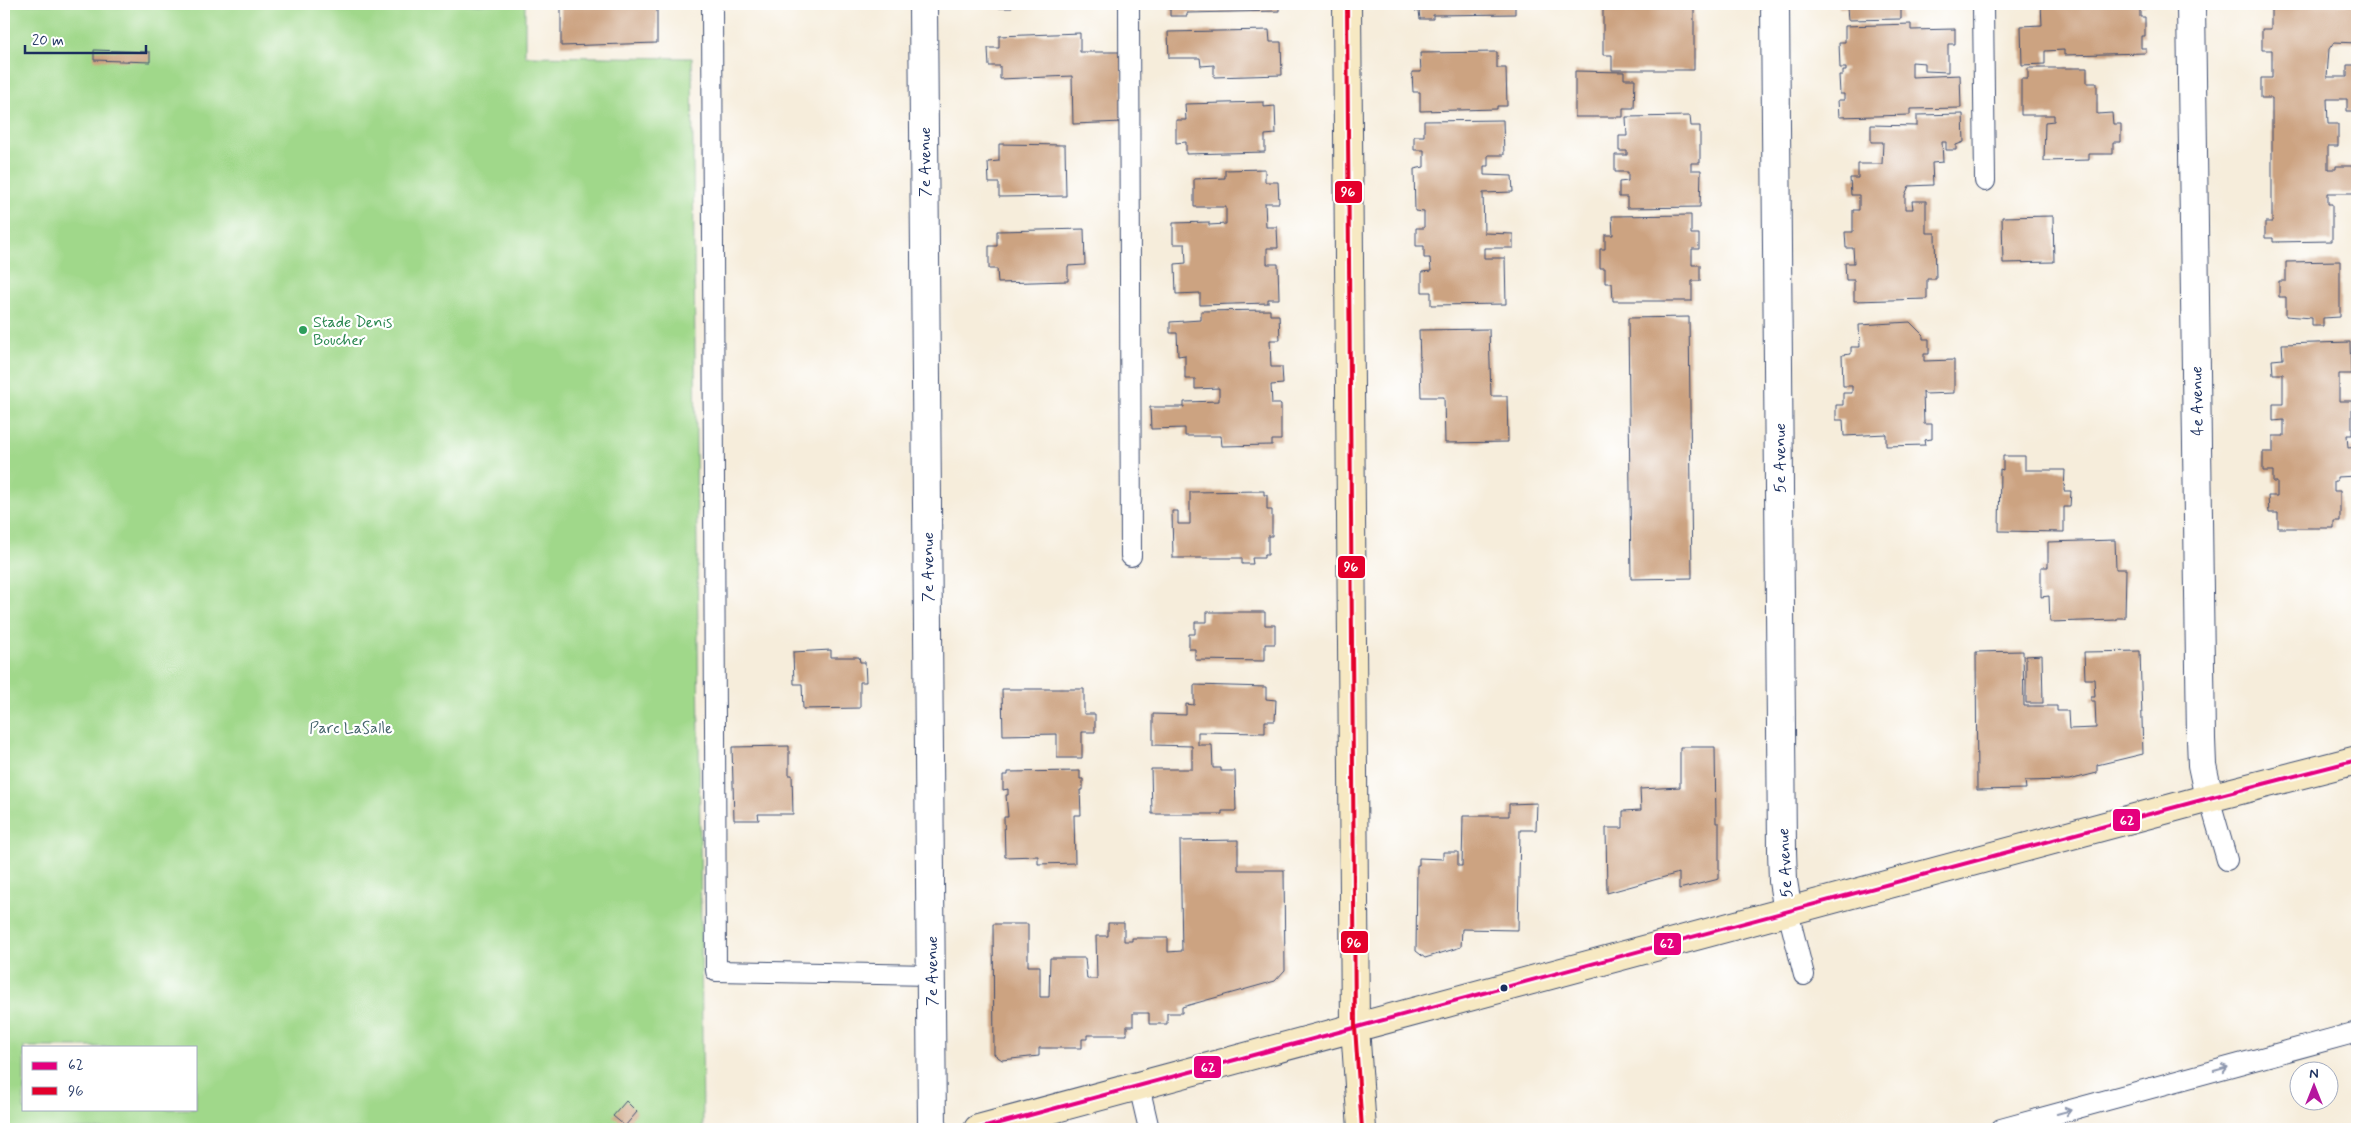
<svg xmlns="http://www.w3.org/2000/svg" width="2361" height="1133" viewBox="0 0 2361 1133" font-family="Mynerve,sans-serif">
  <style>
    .green { fill: #a0d88a; stroke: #5e8474; fill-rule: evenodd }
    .building { fill: #cca381 }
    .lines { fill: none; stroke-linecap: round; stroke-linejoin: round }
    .lane-casing { stroke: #3c4c71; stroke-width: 22 }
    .street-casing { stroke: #3c4c71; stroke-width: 30 }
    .secondary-casing { stroke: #3c4c71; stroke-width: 30 }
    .lane { stroke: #fff; stroke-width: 20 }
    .street { stroke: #fff; stroke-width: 28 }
    .secondary { stroke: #f7e9c3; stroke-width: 28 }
    .bus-1-casing { stroke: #fff; stroke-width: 8 }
    .bus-2-casing { stroke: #fff; stroke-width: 8 }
    .bus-1 { stroke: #e5007d; stroke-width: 4 }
    .bus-2 { stroke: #e4002b; stroke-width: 4 }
    .oneway { stroke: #8d97ae }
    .leisure-dot { fill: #2e9e5b; stroke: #fff; stroke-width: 2 }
    .bus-dot { fill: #1b2f5e; stroke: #fff; stroke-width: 2 }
    .labels { text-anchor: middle; stroke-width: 4.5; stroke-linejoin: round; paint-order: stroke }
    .street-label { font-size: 16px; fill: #1b2f5e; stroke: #fff }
    .leisure-label { font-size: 16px; fill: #27864d; stroke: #fff; text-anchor: start }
    .park-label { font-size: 16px; fill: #43626b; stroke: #fff }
    .line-badge { stroke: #fff; stroke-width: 2 }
    .badge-label { font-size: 14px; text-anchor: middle; font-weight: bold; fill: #fff }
  </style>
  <rect width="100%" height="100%" fill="#fff"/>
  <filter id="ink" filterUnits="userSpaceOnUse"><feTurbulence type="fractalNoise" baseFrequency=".02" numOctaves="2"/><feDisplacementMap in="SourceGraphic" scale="10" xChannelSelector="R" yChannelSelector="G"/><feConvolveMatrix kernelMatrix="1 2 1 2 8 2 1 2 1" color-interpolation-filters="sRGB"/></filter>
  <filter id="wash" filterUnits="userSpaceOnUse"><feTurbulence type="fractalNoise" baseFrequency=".0096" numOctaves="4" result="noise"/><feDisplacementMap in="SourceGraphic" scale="20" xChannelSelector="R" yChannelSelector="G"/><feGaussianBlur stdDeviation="1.12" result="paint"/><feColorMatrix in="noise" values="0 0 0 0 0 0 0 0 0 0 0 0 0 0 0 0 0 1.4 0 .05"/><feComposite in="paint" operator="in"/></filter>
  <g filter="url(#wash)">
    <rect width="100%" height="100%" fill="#f6eddb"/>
    <!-- green -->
    <path class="green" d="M4,4H525V56L692,58L703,1129H4ZM24,1047H196V1109H24Z"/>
    <g id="blocks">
      <!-- building -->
      <path class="building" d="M561,4H657V43L561,46Z
        M994,4H1012V8H994Z
        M1170,4H1279V11L1187,13V16H1170Z
        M1415,4H1515V14L1433,15V19H1420L1419,11H1415Z
        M1603,4H1694V70H1612V55H1603Z
        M1839,4H1908V7H1901V19L1848,20L1847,7L1839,8Z
        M2041,4H2145V6H2140V17H2145V36H2141V48H2146V53L2064,55V50L2045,51V64L2022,65L2021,26L2042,25Z
        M2262,4H2357V43L2334,42L2329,49L2327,77H2347V65H2357V111H2347V99H2327L2328,124H2338V146H2328V169H2336V166H2357V193H2328V204H2332V241L2273,242V238H2265V222H2272V98H2261V78H2272V50H2262V29H2271V9H2262Z
        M1911,24V30L1955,29V44H1948V72L1925,71V63L1912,62V77L1960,75L1961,108L1910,109V115L1839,117L1838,100H1844V94H1840L1839,75H1843V71H1846V68H1840L1839,42H1845V26Z
        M1269,30L1270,42H1281L1282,75L1214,77V65L1201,66L1200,58H1169L1168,32Z
        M1080,33V52H1122L1123,122L1073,124L1072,76L1000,79V66H989L988,48H999V36Z
        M94,50L150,52V62L94,60Z
        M1497,52V68H1506L1507,106H1497V109L1420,111V92H1413L1412,72H1421L1420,53Z
        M2028,68H2087V83H2097V114L2112,113L2113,124H2121V142H2113V154H2089V160L2044,161L2045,122L2054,121V115H2021V79H2028Z
        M1575,71L1624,72V79H1635L1634,108H1623V117H1575Z
        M1264,102V107L1275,106L1276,134L1265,135V152L1186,154V142L1176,143V120H1186L1185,104Z
        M1963,114L1964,142L1956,145V150H1946V142H1942L1943,162L1932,163L1933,185L1909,186L1905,195V209H1913L1912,201H1926V233H1935L1936,279H1927V299L1854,301V280H1846L1845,263H1854L1853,248H1846L1845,232H1853V210H1859V195H1851L1850,178H1858V164H1882L1883,142H1871V125L1917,126V115Z
        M1690,116L1691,126H1700V163H1691V170H1701L1700,207L1627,208V197H1619V182L1628,181V172H1615V155H1627V151H1619V136H1627L1626,117Z
        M1503,120L1504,155H1488V166H1484V175L1512,176L1513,192L1483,193L1484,233L1513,234V248H1484V258H1505L1506,304L1431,305V292H1422V272L1431,271L1430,258H1424V246H1416V228H1424V212L1415,211L1414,169L1424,167V150H1414V136H1424V121Z
        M999,144L1065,145L1066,196L999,197V183H989L988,162L999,161Z
        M1265,169V182H1278L1279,203H1265L1266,227H1277L1278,248H1267V264H1278L1279,299H1268V303L1200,305V293L1176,294L1175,264L1186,263L1185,244H1173V223L1209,222V225L1226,224V207H1194V179L1225,178V170Z
        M1691,215V234H1699V249H1692V265H1700V281H1692V301H1613L1612,283H1605V268H1600V249H1605V235H1613L1612,216Z
        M2053,216L2054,262L2003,263L2002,217Z
        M1084,229L1085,265L1068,266V281L998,283L997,269H989V246H997V231Z
        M2340,261V317L2323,318V326H2312V318L2286,316V297H2279V281H2286V262Z
        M1270,310V315H1279L1280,340H1270L1271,367H1282L1283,384L1271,385L1272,404H1281V440H1272V445L1222,446L1221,436H1185V428L1151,429L1150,407H1184V402L1219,401V388L1195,389V379H1185V355L1178,356L1177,333H1170V322L1201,320V311Z
        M1689,317L1692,578L1631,579L1628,318Z
        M1910,322L1923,335V339H1929V354H1924V361L1954,360V393L1925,394L1923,391L1924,424H1932V439L1924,440L1925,445L1886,446V434L1844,436L1843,420H1836V405H1843V393H1852V386H1843L1842,355L1851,354V347H1860L1859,325Z
        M1489,329L1491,396H1507L1508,442L1445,443L1444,397H1421L1419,330Z
        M2350,342L2351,374H2339V401H2352V435H2347L2348,448L2357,447V476L2337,477V481H2334V491H2340V521H2334V528H2278V513H2269L2268,496H2277V482H2273V471H2263V452H2273V436H2284V420L2273,421V404H2283V374H2273L2272,360L2283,359L2282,344Z
        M2003,456H2025V470H2065L2064,491H2071L2070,507H2064V532L1999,531L2000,469L2003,470Z
        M1264,491V495H1267V510H1272V536H1268V555H1264V558H1252L1253,564H1242V558H1173L1172,511H1178V524H1190V492Z
        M2115,540L2116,569H2126L2125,618H2117V620L2050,622L2049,596L2041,597V567H2048V542Z
        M1207,612H1265V625H1275V644H1265V661L1195,660V649H1189V634H1195V622H1207Z
        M831,650V657H859L860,662H865L866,682H860V708L803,709L802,684H794L793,652Z
        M2023,651L2024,706H2057V711H2068L2069,729L2096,728L2095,701H2091V697H2095L2094,679H2085L2084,652L2140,651L2143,754L2097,765V773L2069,780L2025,781L2026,789L1977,790L1976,652Z
        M2042,655L2043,703H2026V656Z
        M1194,685L1266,687V699L1276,700L1275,721H1265V733L1198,732V745H1212L1213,768H1221V771H1235L1236,811H1222V814H1152L1151,769H1192V746L1153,745V714L1186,715V704L1194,705Z
        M1002,689H1084V714H1095V732H1082V758H1057V734L1003,735Z
        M789,746V775H792L793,814H758L759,820H734L732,747Z
        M1680,747H1715L1716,823H1719V879L1679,889V873L1607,893L1606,828H1623V811L1641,810L1640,789L1680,787Z
        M1080,771V779H1083V790H1080L1081,815H1074L1075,863L1038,864V856L1005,857L1004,817H1008L1006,795H1008V789L1003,790V775H1008V772Z
        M1537,803L1536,830H1520L1518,930L1462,929L1461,947L1425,958L1416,951L1417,865H1419V858L1443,859V852H1458V866H1462L1463,816H1509V804Z
        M1238,840V870H1284L1285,970L1275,981L1182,1007V1013H1167V1024H1149V1013H1133V1026H1127V1035H1087V1039H1082V1048H1039V1056L1002,1060L994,1054L993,924H1028V966H1040V997H1049L1050,958H1085L1087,979H1097L1096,936H1108V923H1124V941H1132V938H1168V952L1182,951L1180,841Z
        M626,1101L637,1112L625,1126L613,1116Z"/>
    </g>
  </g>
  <g filter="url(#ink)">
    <use href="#blocks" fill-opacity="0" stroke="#3c4c71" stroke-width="1"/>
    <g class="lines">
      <defs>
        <path id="lane" d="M712,4L716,971L931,975
          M1129,4L1131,556
          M1983,4L1985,181
          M2209,798L2227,860
          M1788,912L1804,975
          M1139,1086L1149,1129
          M2001,1129L2357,1032"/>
        <path id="street" d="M923,4L932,1129
          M1775,4L1782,850L1783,881L1788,912
          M2191,4L2201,739L2202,765L2209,798"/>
        <path id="secondary" d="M1347,4L1355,1027L1362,1129
          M978,1129L2209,798L2357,760"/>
      </defs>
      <!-- lane casing -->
      <use href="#lane" class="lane-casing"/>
      <!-- street casing -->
      <use href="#street" class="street-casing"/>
      <!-- secondary casing -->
      <use href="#secondary" class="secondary-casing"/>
      <!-- lane -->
      <use href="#lane" class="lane"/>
      <!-- street -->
      <use href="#street" class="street"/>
      <!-- secondary -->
      <use href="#secondary" class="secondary"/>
      <defs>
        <path id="bus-1" d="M978,1129L2209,798L2357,760"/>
        <path id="bus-2" d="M1347,4L1355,1027L1362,1129"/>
      </defs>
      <!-- bus-1 casing -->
      <use href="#bus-1" class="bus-1-casing"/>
      <!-- bus-2 casing -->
      <use href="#bus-2" class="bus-2-casing"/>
      <!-- bus-1 -->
      <use href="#bus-1" class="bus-1"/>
      <!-- bus-2 -->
      <use href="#bus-2" class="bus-2"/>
    </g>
    <!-- one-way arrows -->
    <defs><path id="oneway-shaft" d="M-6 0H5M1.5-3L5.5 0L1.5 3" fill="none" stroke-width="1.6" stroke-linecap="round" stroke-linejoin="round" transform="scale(1.25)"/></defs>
    <g class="oneway">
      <use href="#oneway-shaft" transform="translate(2221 1069) rotate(-15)"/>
      <use href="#oneway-shaft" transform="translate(2064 1112) rotate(-15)"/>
    </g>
  </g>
  <!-- markers -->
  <circle class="leisure-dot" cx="303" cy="330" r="5"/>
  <circle class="bus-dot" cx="1504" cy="988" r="4.5"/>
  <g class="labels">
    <!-- street labels -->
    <g class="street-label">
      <text transform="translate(924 162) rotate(-90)" y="6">7e Avenue</text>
      <text transform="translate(2196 401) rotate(-91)" y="6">4e Avenue</text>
      <text transform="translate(1779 458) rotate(-90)" y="6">5e Avenue</text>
      <text transform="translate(927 567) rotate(-90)" y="6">7e Avenue</text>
      <text transform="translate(1784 863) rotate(-93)" y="6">5e Avenue</text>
      <text transform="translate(931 971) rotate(-90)" y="6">7e Avenue</text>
    </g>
    <!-- leisure labels -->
    <g class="leisure-label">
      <text x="313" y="327">Stade Denis<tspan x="313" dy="18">Boucher</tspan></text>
    </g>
    <!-- park labels -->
    <g class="park-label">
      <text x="351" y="733">Parc LaSalle</text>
    </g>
  </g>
  <g class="line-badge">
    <rect x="1334" y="180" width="29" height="24" rx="5" fill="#e4002b"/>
    <rect x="1337" y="555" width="29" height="24" rx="5" fill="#e4002b"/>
    <rect x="2112" y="808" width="29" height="24" rx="5" fill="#e5007d"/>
    <rect x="1340" y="930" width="29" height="24" rx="5" fill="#e4002b"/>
    <rect x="1653" y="932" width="29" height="24" rx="5" fill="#e5007d"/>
    <rect x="1193" y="1055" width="29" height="24" rx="5" fill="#e5007d"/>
  </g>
  <g class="badge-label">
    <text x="1348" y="196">96</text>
    <text x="1351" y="571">96</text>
    <text x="2127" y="825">62</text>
    <text x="1354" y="947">96</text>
    <text x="1667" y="948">62</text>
    <text x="1208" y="1072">62</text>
  </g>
  <!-- margin -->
  <rect width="2361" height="1133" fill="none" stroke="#fff" stroke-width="20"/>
  <!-- legend -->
  <rect x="22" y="1046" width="175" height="65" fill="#ffffff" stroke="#a4acbf"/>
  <rect x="32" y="1062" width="25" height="8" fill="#e5007d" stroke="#a4acbf"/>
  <text x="68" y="1070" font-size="15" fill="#1b2f5e">62</text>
  <rect x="32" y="1087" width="25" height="8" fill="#e4002b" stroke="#a4acbf"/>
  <text x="68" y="1096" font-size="15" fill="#1b2f5e">96</text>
  <!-- north arrow -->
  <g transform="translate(2314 1086)"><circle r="24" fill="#ffffff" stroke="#a4acbf"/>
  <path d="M0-4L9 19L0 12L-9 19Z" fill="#b5179e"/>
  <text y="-8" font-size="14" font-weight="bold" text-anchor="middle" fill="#1b2f5e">N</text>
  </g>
  <!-- scale -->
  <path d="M25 45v8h121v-8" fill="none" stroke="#1b2f5e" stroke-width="2.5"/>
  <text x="32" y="45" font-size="15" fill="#1b2f5e" stroke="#ffffff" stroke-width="4" paint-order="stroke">20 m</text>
</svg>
